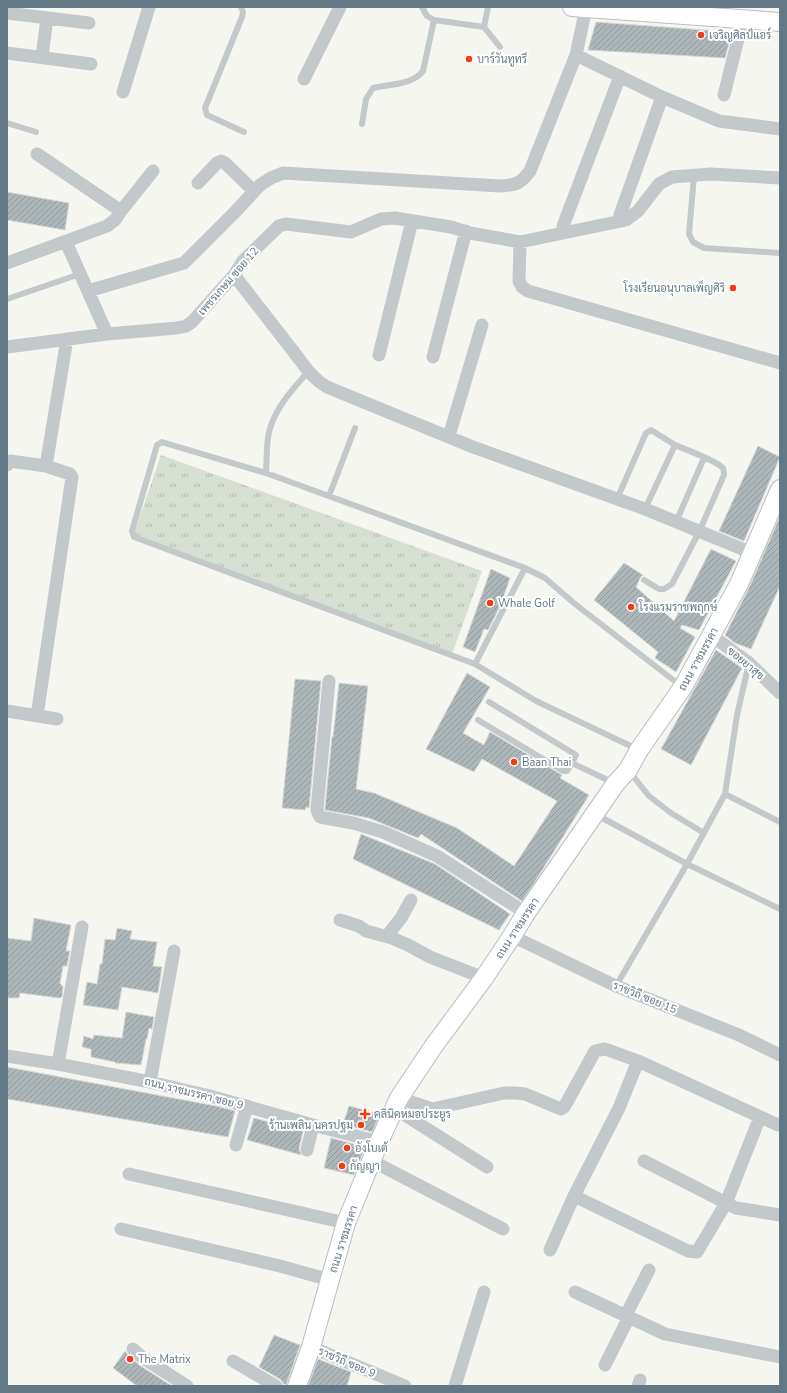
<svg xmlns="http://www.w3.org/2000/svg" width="787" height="1393" viewBox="0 0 787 1393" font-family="'Nunito Sans',Sarabun,sans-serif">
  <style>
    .grass { fill: url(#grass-tufts) }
    .building { fill: url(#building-hatch); stroke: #d7d7d4 }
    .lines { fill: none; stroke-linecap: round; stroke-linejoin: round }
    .secondary-casing { stroke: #b7bdc1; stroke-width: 20 }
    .lane { stroke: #c3c8ca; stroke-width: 6 }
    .street { stroke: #c3c8ca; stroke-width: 13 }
    .secondary { stroke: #fff; stroke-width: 18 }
    .poi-dot { fill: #f33b14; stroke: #fff; stroke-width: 1.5 }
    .labels { text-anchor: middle; stroke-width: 4; stroke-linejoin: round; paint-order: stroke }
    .poi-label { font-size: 11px; fill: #627885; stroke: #fff; text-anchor: start }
    .street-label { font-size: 11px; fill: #627885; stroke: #fff }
  </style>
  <defs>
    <pattern id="grass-tufts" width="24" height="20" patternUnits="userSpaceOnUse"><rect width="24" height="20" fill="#d7ded2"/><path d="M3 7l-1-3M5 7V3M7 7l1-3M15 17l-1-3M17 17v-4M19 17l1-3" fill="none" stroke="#b2b9b0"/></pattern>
    <pattern id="building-hatch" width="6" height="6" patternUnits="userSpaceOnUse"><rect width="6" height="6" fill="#adb7ba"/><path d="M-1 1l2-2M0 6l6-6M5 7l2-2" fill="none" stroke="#909a9d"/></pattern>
  </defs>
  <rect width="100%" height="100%" fill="#f6f6f1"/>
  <!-- grass -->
  <path class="grass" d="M161,455L482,571L452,654L134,534Z"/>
  <!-- building -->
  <path class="building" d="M596,22L732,32L725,58L588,50Z
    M7,192L69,203L65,230L7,220Z
    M758,446L780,457L744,541L719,531Z
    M780,516V586L751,649L735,643L725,635L749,588Z
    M711,549L736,561L699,630L682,625L680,628L695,637L676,672L655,658L658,652L594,600L624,563L643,575L640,578L636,587L674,621Z
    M491,569L510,578L501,604L488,630L484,629L475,652L463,647Z
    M716,650L742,668L691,765L661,749Z
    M467,673L490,687L463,733L484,745L490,732L562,775L560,778L589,795L536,880L522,901L421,834L418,838L369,818L325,810V808L332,737H333L339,683L368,686L356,789L374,793L457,828L514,866L557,801L482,759L474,772L426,749Z
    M295,679L321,681L309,808L306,807L305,810L282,808Z
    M361,834L435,864L510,914L499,930L353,859Z
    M34,918L71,925L66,951H70L67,966H63L60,983L63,987L62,997L59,998L20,993L19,998H7V938L31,941Z
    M117,928L132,931L130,939L157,942L153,966L162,967L158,993L122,987L118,1010L83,1005L87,982L97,984L100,964H102L105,939L115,940Z
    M126,1012L154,1017L152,1029L149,1028L147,1039H146L141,1065L115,1063V1062L91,1057V1049L82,1047L84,1036L93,1039L94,1035L122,1038Z
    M7,1067L216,1106L235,1111L228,1137L7,1099Z
    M349,1106L380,1114L372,1132L343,1124Z
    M254,1118L303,1131L299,1149L301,1155L247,1140Z
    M331,1138L365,1147L354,1175L324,1168Z
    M274,1335L300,1345L286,1385L284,1384L280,1379L259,1367Z
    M125,1351L128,1355L139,1365L172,1386H137L113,1368Z
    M318,1359L351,1372L347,1386H308Z"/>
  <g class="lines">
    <defs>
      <path id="secondary" d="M572,7L780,22
        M297,1386L311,1347L346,1223L379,1142L399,1098L433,1047L484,978L512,936L526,913L616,783L628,770L639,750L683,687L739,584L780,489"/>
    </defs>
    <!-- secondary casing -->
    <use href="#secondary" class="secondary-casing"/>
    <!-- lane -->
    <path class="lane" d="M241,7L243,12L242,17L205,108L207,115L244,132
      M422,7L427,16L434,20
      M484,27L500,47
      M7,123L36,132
      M362,124L366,99L373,88C389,84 413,85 423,71L434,20L484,27L488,7
      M694,176L689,234L693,242L704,248L780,253
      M7,299L80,274
      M266,473C267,460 266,445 269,432C275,408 292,390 308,372
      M329,496L355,428
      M617,499L646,433L651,430L675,445
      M676,522L704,458
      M644,580L659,589H664L672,584L699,532L724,475C724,472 724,471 723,468C717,461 685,449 675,445L645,509
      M749,663L737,715L725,794L687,864L780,909
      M475,664L525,568
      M489,702L576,755L572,763L614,783
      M478,720L563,771H567L572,763
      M637,749L536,701L475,664L134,537L132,531L157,445L162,442L266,473L525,568L545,578L575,604L681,686
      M629,771L649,796L671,813L704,833
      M725,794L780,822
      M597,815L687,864L616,986"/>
    <!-- street -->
    <path class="street" d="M7,13L89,23
      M7,53L91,64
      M576,55L662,97L719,121L780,129
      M42,57L47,18
      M304,79L340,7
      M123,92L149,7
      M724,95L743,19
      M37,154L121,211L153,171
      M198,183L217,163L221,161L225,163L254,191
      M620,215L662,97
      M563,226L620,76
      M66,242L107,334
      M520,242L519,281L522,287L528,291L780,363
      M7,263L107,226L115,220L121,211
      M234,275L300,360C308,372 315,380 327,387L473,447L645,509L752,553
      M88,291L184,263L235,212L260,185L271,178L283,173L500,186C516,185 520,184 530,171L576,55L586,8
      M7,347L107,334L177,328L186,326L192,322L234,275L243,261L279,226L286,224L351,232L381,219L395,218L451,227L470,233L520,242L626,220L638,211L659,184L672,177L711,174L780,178
      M379,355L412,221
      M433,357L466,231
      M449,436L482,325
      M7,465L10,461L46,466L70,474L72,477L37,716
      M46,466L67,339
      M711,635L749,663L780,693
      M329,681L317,809L318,813L320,817L353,823L383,832L437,856L526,913
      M7,711L57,719
      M340,920L359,926L366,931L392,938L408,945L430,957L484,978
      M387,936L401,918L411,900
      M512,936L616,986L739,1035L780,1055
      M7,1056L58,1064L150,1082L210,1096L313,1125L379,1142
      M58,1064L82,927
      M150,1082L174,951
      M399,1098L432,1109L437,1108L504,1093H515L525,1094L561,1109L564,1107L567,1102L595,1051L604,1049L608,1050L638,1061
      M394,1108L487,1167
      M236,1145L247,1106
      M307,1150L313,1125
      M372,1161L503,1229
      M644,1161L736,1208L780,1215
      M129,1174L346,1223
      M574,1196L688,1251L697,1252L726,1203L760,1117
      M121,1229L280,1266L330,1280
      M550,1250L574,1196L619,1108L638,1061L778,1125
      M575,1292L665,1334L780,1357
      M626,1315L649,1270
      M311,1347L405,1386
      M133,1349L143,1358L187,1386
      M233,1361L276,1386
      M605,1365L629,1317
      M455,1386L484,1292
      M638,1386L640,1380"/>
    <!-- secondary -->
    <use href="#secondary" class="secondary"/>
  </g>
  <!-- markers -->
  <g class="poi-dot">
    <circle cx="701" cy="35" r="4"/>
    <circle cx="469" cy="59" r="4"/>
    <circle cx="733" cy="288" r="4"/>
    <circle cx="490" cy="603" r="4"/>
    <circle cx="631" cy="607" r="4"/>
    <circle cx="514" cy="762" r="4"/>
    <path d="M363 1108h4v4h4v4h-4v4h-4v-4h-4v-4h4z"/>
    <circle cx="361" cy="1125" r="4"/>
    <circle cx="347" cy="1148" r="4"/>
    <circle cx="342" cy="1166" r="4"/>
    <circle cx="130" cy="1359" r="4"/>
  </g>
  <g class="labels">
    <!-- poi labels -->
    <g class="poi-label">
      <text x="709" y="39">เจริญศิลป์แอร์</text>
      <text x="477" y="63">บาร์วันทูทรี</text>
      <text x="725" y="292" text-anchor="end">โรงเรียนอนุบาลเพ็ญศิริ</text>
      <text x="498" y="607">Whale Golf</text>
      <text x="639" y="611">โรงแรมราชพฤกษ์</text>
      <text x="522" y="766">Baan Thai</text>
      <text x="374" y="1118">คลินิคหมอประยูร</text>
      <text x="353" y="1129" text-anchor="end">ร้านเพลิน นครปฐม</text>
      <text x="355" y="1152">อังโบเต้</text>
      <text x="350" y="1170">กัญญา</text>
      <text x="138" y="1363">The Matrix</text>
    </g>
    <!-- street labels -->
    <g class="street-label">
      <text transform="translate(228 281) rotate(-49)" y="4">เพชรเกษม ซอย 12</text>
      <text transform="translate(698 659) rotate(-61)" y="4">ถนน ราชมรรคา</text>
      <text transform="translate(746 663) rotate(40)" y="4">ซอยยาสุข</text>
      <text transform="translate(517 928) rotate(-57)" y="4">ถนน ราชมรรคา</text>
      <text transform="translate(645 997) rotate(22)" y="4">ราชวิถี ซอย 15</text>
      <text transform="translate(194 1093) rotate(14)" y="4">ถนน ราชมรรคา ซอย 9</text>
      <text transform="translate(343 1239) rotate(-72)" y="4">ถนน ราชมรรคา</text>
      <text transform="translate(347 1362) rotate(23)" y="4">ราชวิถี ซอย 9</text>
    </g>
  </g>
  <!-- border -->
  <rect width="787" height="1393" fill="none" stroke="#627885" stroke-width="16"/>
</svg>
